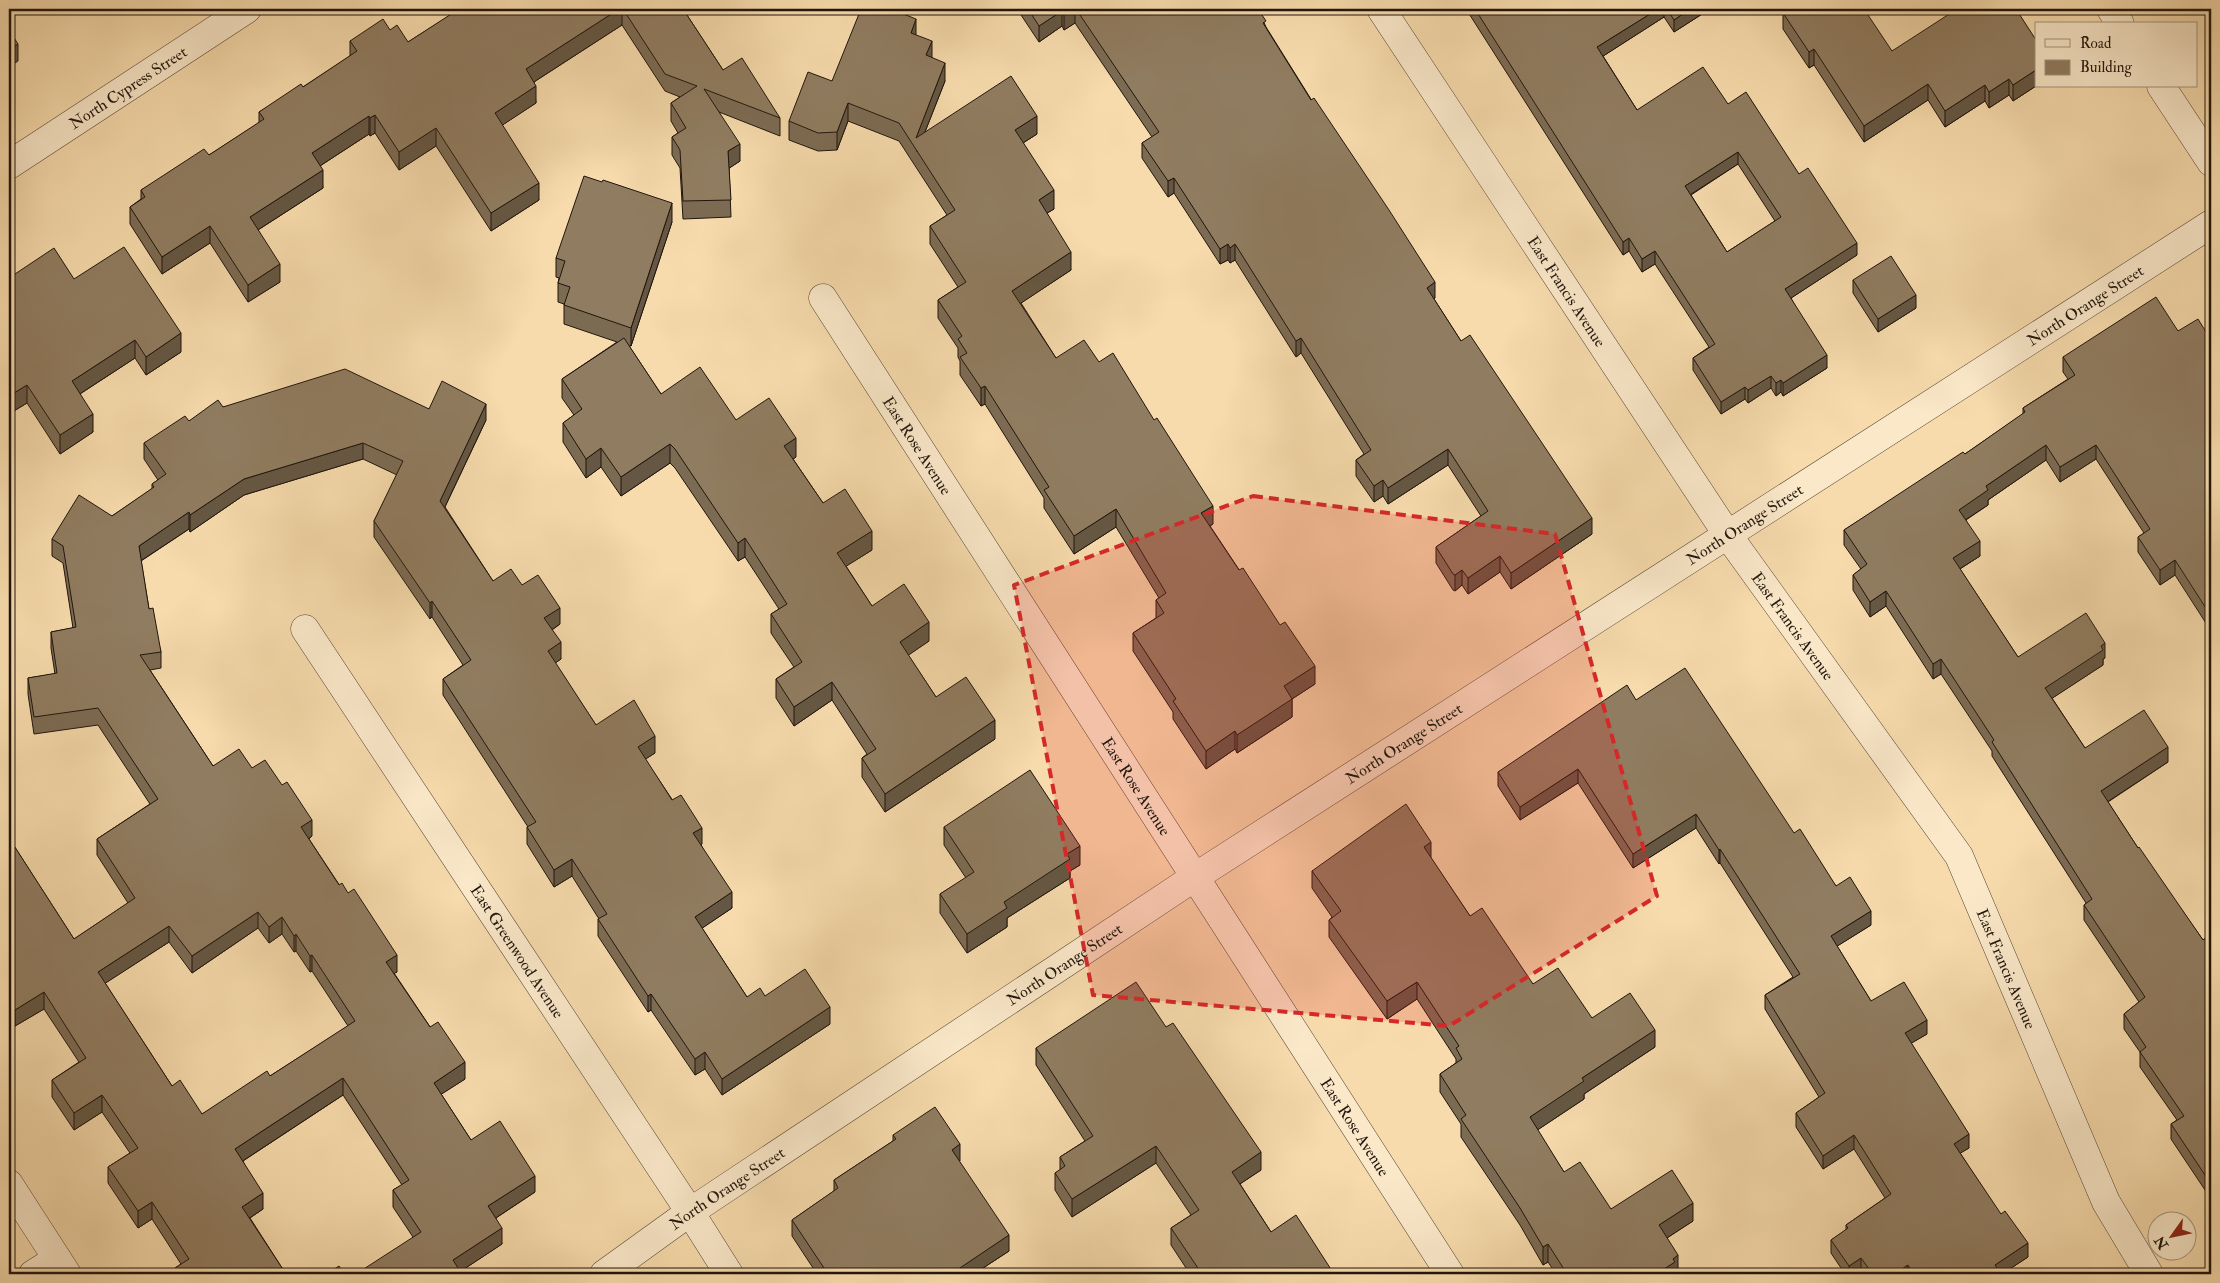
<svg xmlns="http://www.w3.org/2000/svg" width="2220" height="1283" viewBox="0 0 2220 1283" font-family="'IM FELL Double Pica',serif">
  <style>
    .lines { fill: none; stroke-linecap: round; stroke-linejoin: round }
    .minor-casing { stroke: #564635; stroke-width: 29 }
    .minor { stroke: #fae8c9; stroke-width: 28 }
    .wall { fill: #7c6b53; stroke: #20150d; fill-rule: evenodd }
    .shaded-wall { fill: #655743; stroke: #20150d }
    .building { fill: #907c60; stroke: #20150d; fill-rule: evenodd }
    .marked { fill: #d62828; fill-opacity: 0.2; stroke: #d62828; stroke-width: 4; stroke-dasharray: 10 6; stroke-linejoin: round }
    .labels { text-anchor: middle; stroke-width: 4; stroke-linejoin: round; paint-order: stroke }
    .street-label { font-size: 16px; fill: #20150d; stroke: #fae8c9 }
  </style>
  <rect width="100%" height="100%" fill="#f7dbac"/>
  <filter id="stains"><feTurbulence type="fractalNoise" baseFrequency=".004" numOctaves="4"/><feColorMatrix values="0 0 0 0 .2 0 0 0 0 .09 0 0 0 0 .02 0 0 0 .5 -.17"/></filter>
  <radialGradient id="worn" r=".72"><stop offset=".6" stop-color="#630" stop-opacity="0"/><stop offset="1" stop-color="#630" stop-opacity=".3"/></radialGradient>
  <g class="lines">
    <defs>
      <g id="minor">
        <path id="s1" d="M1381,9L1727,534L1959,856L2106,1202L2149,1274"/>
        <path d="M2111,9L2120,24"/>
        <path d="M2161,86L2211,162"/>
        <path id="s2" d="M9,165L247,9"/>
        <path id="s3" d="M823,298L1450,1274"/>
        <path id="s4" d="M305,629L690,1212L729,1274"/>
        <path d="M9,1184L67,1274"/>
        <path d="M33,1274L57,1259"/>
        <path id="s5" d="M604,1274L690,1212L1195,877L2211,224"/>
      </g>
    </defs>
    <!-- minor casing -->
    <use href="#minor" class="minor-casing"/>
    <!-- minor -->
    <use href="#minor" class="minor"/>
  </g>
  <!-- wall -->
  <path class="wall" d="M460,9H683L723,70L780,118V136L719,112L740,161L729,168L731,217L683,219L680,168L672,155V137L678,133L671,121V103L680,97L665,91L622,25L534,82L536,103L502,125L539,200L491,231L436,146L399,170L375,133L370,136L369,134L320,166L323,188L258,230L280,282L248,302L210,243L162,274L130,224V207L141,199V190L209,155L259,123V112L303,87L350,56V41L390,30L408,42Z
    M1019,9H1258L1266,27L1435,298L1434,299L1461,341L1592,534L1511,589L1500,572L1468,594L1462,585L1455,591L1453,590L1436,563V547L1481,516L1448,465L1388,504L1383,496L1374,502L1356,476V460L1364,454L1301,353L1296,357L1235,260L1230,263L1228,260L1220,264L1174,193L1168,197L1142,158V143L1152,137L1075,23L1064,30L1062,26L1039,42L1019,12Z
    M1466,9H1710L1674,32L1664,17L1603,56L1637,110L1728,104L1799,174L1857,255L1791,298L1827,368L1783,396L1781,392L1776,396L1771,388L1748,403L1745,399L1721,414L1693,370V358L1709,347L1655,264L1642,272L1629,251L1623,255ZM1738,164L1775,221L1727,252L1691,195Z
    M2204,9H2211V21Z
    M1783,13L1892,51L2036,40V86L2013,101L2009,95L1989,108L1985,101L1945,127L1928,100L1864,142L1814,65L1809,68L1783,29Z
    M916,35L932,58L945,81L925,132L1037,134L1023,143L1054,209L1047,213L1071,270L1021,303L1056,358L1099,362L1213,524L1210,526L1315,684L1292,699V717L1237,753L1235,749L1206,769L1173,719V712L1133,651V633L1156,618V600L1159,598L1116,527L1074,554L1044,508V498L985,404L981,406L960,375V361L958,357V348L938,318V300L958,287L930,244V226L947,215L899,141L848,121L837,150L818,151L789,140V121L832,81Z
    M672,222L631,346H629L661,394L736,420L796,457L793,459L823,503L872,550L846,566L872,606L929,641L908,655L936,697L995,739L885,812L862,777V758L867,754L832,700L794,726L776,698V679L794,667L771,633V614L779,609L745,557L738,561L675,468L670,463L621,496L601,467L586,478L563,442V423L574,415L562,398V379L617,342L564,324V304L558,302V283L559,278L556,277V258Z
    M74,279L181,352L146,375L135,358L80,394L93,432L60,454L27,403L9,414Z
    M1853,280L1916,308L1878,332L1853,293Z
    M2178,331L2211,340V631L2175,575L2160,585L2138,552V537L2144,533L2096,459L2060,482L2046,460L1988,500V505L1966,520L1980,556L1960,569L2018,657L2105,658L2103,659V665L2052,698L2085,748L2168,762L2108,802L2138,848L2203,940L2211,934V1199L2171,1139V1124L2177,1120L2140,1067V1052L2124,1029V1014L2139,1002L2084,920V905L2086,903L1992,756V751L1941,674L1933,679L1886,606L1870,617L1853,590V575L1861,569L1844,545V530L1965,454L2023,414V408L2068,379L2063,372V357Z
    M223,407L429,409L486,420L445,507L493,581L522,585L560,624L552,630L561,659L555,663L596,725L655,753L645,759L702,844L701,845L732,908L702,928L747,997L765,996L830,1024L722,1095L705,1069L695,1075L651,1010L648,1012L598,936V919H599L572,876L554,887L527,844V827H528L443,695V679L463,665L432,617L430,619L374,537V521L397,475L363,459L244,495L190,532L189,529L141,561L149,609L161,652V668L150,670L213,766L252,768L312,836L309,839L397,972L394,973L465,1079L441,1094L471,1140L535,1192L496,1218L502,1244L458,1273V1274L413,1237L393,1207V1190L402,1185L343,1095L243,1161L263,1209L250,1218L286,1274H175V1268L181,1264L152,1219L138,1228L108,1183V1167L130,1153L102,1112L74,1130L52,1097V1080L79,1062L44,1009L15,1026L9,1017V838L74,939L128,903L97,855V839L150,804L98,725L34,734L28,694V678L55,674L51,648V632L73,628L63,563L52,556V539L112,516L152,489V484L158,480L144,459V443L189,421ZM258,928L269,943L282,934L294,952L296,951L310,972L312,971L348,1026L270,1076L202,1114L172,1086L105,983L169,942L192,973Z
    M1636,700L1794,833L1836,886L1871,925L1837,946L1871,1001L1927,1034L1911,1043L1969,1148L1960,1153L2028,1257L2002,1274H1863L1861,1272L1858,1274H1845L1831,1253V1240L1846,1230V1225L1885,1198L1854,1149L1823,1169L1796,1127V1113L1819,1097L1765,1009V995L1793,977L1720,863L1719,864L1696,828L1633,868L1578,783L1520,820L1498,786V772Z
    M944,827L1080,865L1070,871V878L1007,918V927L967,953L940,913V894L966,878L944,845Z
    M1431,858L1470,916L1533,984L1592,1018L1655,1047L1584,1094V1099L1537,1130L1564,1172L1611,1209L1693,1221L1667,1238L1678,1273L1677,1274H1556L1548,1262L1543,1265L1520,1225L1461,1137V1124L1440,1092V1074L1456,1063V1059L1417,999L1387,1019L1329,937V920L1332,917L1312,888V871Z
    M1036,1048L1261,1170L1240,1184L1271,1232L1334,1274H1190L1171,1245V1228L1191,1215L1156,1163L1072,1217L1055,1190V1173L1060,1170V1157L1085,1141L1036,1065Z
    M893,1135L960,1161H959L1009,1251L974,1274H817L792,1236V1220L834,1191V1180L893,1141Z"/>
  <!-- shaded-wall -->
  <path class="shaded-wall" d="M619,9H622V25L526,87V69Z
    M1072,9H1075V23L1064,30V14Z
    M1658,9H1664V17L1597,60V47Z
    M1690,9H1710L1674,32V20Z
    M1062,11V26L1039,42V26Z
    M916,19V37L911,33Z
    M932,41V59L926,55Z
    M18,44V61L9,67V50Z
    M1814,49V65L1809,68V52Z
    M945,63V81L917,152L916,138Z
    M2036,70V86L2013,101V85Z
    M2009,79V95L1989,108V92Z
    M1928,84V100L1864,142V126Z
    M1985,85V101L1945,127V111Z
    M536,86V103L495,130V113Z
    M848,103V121L837,150V132Z
    M375,115V133L370,136V118Z
    M369,116V134L312,171V153Z
    M1037,116V134L1015,148V130Z
    M436,128V146L399,170V152Z
    M740,144V161L728,169V151Z
    M1738,152V164L1685,198V186Z
    M323,170V188L250,235V217Z
    M1174,178V193L1168,197V181Z
    M539,183V200L491,231V213Z
    M1054,190V209L1039,218V200Z
    M672,203V222L631,346V328Z
    M210,226V243L162,274V257Z
    M1629,238V251L1623,255V242Z
    M1857,243V255L1785,302V289Z
    M1228,244V260L1220,264V249Z
    M1235,244V260L1230,263V248Z
    M1655,251V264L1642,272V259Z
    M1071,252V270L1012,309V291Z
    M280,264V282L248,302V285Z
    M1435,282V298L1427,304V288Z
    M1916,295V308L1878,332V319Z
    M181,333V352L146,375V357Z
    M1301,338V353L1296,357V341Z
    M135,340V358L72,399V381Z
    M1827,355V368L1783,396V383Z
    M1771,376V388L1748,403V390Z
    M1781,380V392L1776,396V383Z
    M27,385V403L9,414V396Z
    M985,386V404L981,406V388Z
    M1745,387V399L1721,414V402Z
    M486,404V420L440,517V501Z
    M93,414V432L60,454V435Z
    M796,438V457L784,465V446Z
    M363,443V459L244,495L190,532V515L244,479Z
    M670,444V463L621,496V477Z
    M2046,445V460L1988,500V505L1959,524V510L1986,486Z
    M2096,445V459L2060,482V467Z
    M601,448V467L586,478V459Z
    M1448,449V465L1388,504V488Z
    M1383,480V496L1374,502V486Z
    M1213,506V524L1201,531V513Z
    M1116,509V527L1074,554V536Z
    M189,512V529L139,562V546Z
    M1592,518V534L1511,589V573Z
    M872,531V550L837,572V553Z
    M745,538V557L738,561V543Z
    M1980,541V556L1953,573V558Z
    M1500,556V572L1468,594V578Z
    M2175,560V575L2160,585V570Z
    M1462,570V585L1455,591V575Z
    M1886,591V606L1870,617V602Z
    M432,601V617L430,619V603Z
    M560,608V624L544,635V618Z
    M929,622V641L900,661V642Z
    M561,642V659L548,668V651Z
    M2105,643V658L2103,659V665L2045,703V688Z
    M1941,659V674L1933,679V664Z
    M1315,666V684L1292,699V717L1237,753V735L1284,686Z
    M832,682V700L794,726V707Z
    M995,720V739L885,812V794Z
    M1235,731V749L1206,769V751Z
    M655,736V753L638,764V747Z
    M2168,747V762L2101,806V791Z
    M1578,769V783L1520,820V807Z
    M1696,814V828L1633,868V854Z
    M312,820V836L301,844V827Z
    M702,828V844L693,850V833Z
    M1431,842V859L1424,847Z
    M1080,846V865L1070,871V878L1007,918V927L967,953V934L1004,902L1067,854Z
    M1720,849V863L1719,864V850Z
    M572,859V876L554,887V870Z
    M732,892V908L695,933V917Z
    M1871,911V925L1831,950V936Z
    M258,912V928L192,973V956Z
    M282,917V934L269,943V927Z
    M169,926V942L98,988V972Z
    M296,934V951L294,952V936Z
    M312,955V971L310,972V956Z
    M397,955V972L386,978V962Z
    M1417,982V999L1387,1019V1001Z
    M44,992V1009L15,1026V1010Z
    M651,994V1010L648,1012V996Z
    M830,1007V1024L722,1095V1079Z
    M1927,1020V1034L1905,1047V1033Z
    M1655,1030V1047L1584,1094V1099L1530,1135V1117L1582,1078Z
    M705,1052V1069L695,1075V1059Z
    M465,1062V1079L434,1099V1083Z
    M343,1078V1095L235,1166V1149Z
    M102,1095V1112L74,1130V1113Z
    M1969,1134V1148L1954,1157V1144Z
    M1854,1135V1149L1823,1169V1156Z
    M960,1144V1161L952,1166V1150Z
    M1156,1146V1163L1072,1217V1199Z
    M1261,1152V1170L1232,1189V1172Z
    M535,1176V1192L488,1223V1206Z
    M263,1193V1209L242,1223V1207Z
    M152,1202V1219L138,1228V1211Z
    M1693,1203V1221L1659,1243V1225Z
    M502,1228V1244L458,1273V1274H448L453,1260Z
    M1009,1235V1251L974,1274H950Z
    M2028,1243V1257L2002,1274H1995V1265Z
    M1548,1244V1262L1543,1265V1247Z
    M1678,1255V1273L1677,1274H1656Z
    M1861,1258V1272L1858,1274H1849V1266Z
    M1908,1265V1274H1894Z"/>
  <!-- building -->
  <path class="building" d="M459,9H619L526,69L536,86L495,113L539,183L491,213L436,128L399,152L375,115L370,118L369,116L312,153L323,170L250,217L280,264L248,285L210,226L162,257L130,207L145,197L141,190L204,149L209,155L264,119L259,112L301,84L303,87L357,51L350,41L383,19L390,30L397,25L408,42Z
    M623,9H683L723,70L742,58L780,118L704,89L740,144L728,151L731,200L683,201L680,150L672,137L686,128L671,103L697,86L665,74Z
    M861,9H891L916,19L911,33L932,41L926,55L945,63L916,138L1011,76L1037,116L1015,130L1054,190L1039,200L1071,252L1012,291L1056,358L1084,340L1099,362L1113,353L1154,420L1157,418L1213,506L1201,513L1239,570L1243,568L1280,625L1285,622L1315,666L1284,686L1292,699L1237,735L1235,731L1206,751L1173,701L1176,699L1133,633L1164,613L1156,600L1166,593L1116,509L1074,536L1044,490L1049,487L985,386L981,388L960,357L967,353L958,339L962,336L938,300L966,282L930,226L955,210L899,123L848,103L837,132L818,133L789,121L808,72L832,81Z
    M1028,9H1072L1064,14L1062,11L1039,26Z
    M1076,9H1258L1266,21L1263,23L1311,100L1314,98L1389,210L1435,282L1427,288L1461,341L1470,335L1592,518L1511,573L1500,556L1468,578L1462,570L1455,575L1453,574L1436,547L1488,511L1448,449L1388,488L1383,480L1374,486L1356,460L1371,450L1301,338L1296,341L1235,244L1230,248L1228,244L1220,249L1174,178L1168,181L1142,143L1159,132Z
    M1475,9H1658L1597,47L1637,110L1703,67L1728,104L1746,92L1799,174L1808,168L1857,243L1785,289L1827,355L1783,383L1781,380L1776,383L1771,376L1748,390L1745,387L1721,402L1693,358L1715,344L1655,251L1642,259L1629,238L1623,242ZM1738,152L1781,217L1727,252L1685,186Z
    M1667,9H1690L1674,20Z
    M1789,9H1864L1892,51L1957,9H2016L2036,40V70L2013,85L2009,79L1989,92L1985,85L1945,111L1928,84L1864,126L1814,49L1809,52L1783,13Z
    M9,30L18,44L9,50Z
    M584,176L602,182L603,180L672,203L631,328L564,305L570,287L558,283L565,261L556,258Z
    M124,247L181,333L146,357L135,340L72,381L93,414L60,435L27,385L9,396V278L54,248L74,279Z
    M1891,256L1916,295L1878,319L1853,280Z
    M2156,297L2178,331L2198,319L2211,340V616L2175,560L2160,570L2138,537L2150,529L2096,445L2060,467L2046,445L1986,486L1988,490L1959,510L1980,541L1953,558L2018,657L2086,613L2105,643L2101,646L2103,650L2045,688L2085,748L2144,710L2168,747L2101,791L2138,848L2139,847L2203,940L2211,934V1184L2171,1124L2184,1116L2140,1052L2146,1047L2124,1014L2145,997L2084,905L2092,899L1992,742L1994,740L1941,659L1933,664L1886,591L1870,602L1853,575L1867,564L1844,530L1963,452L1965,454L2025,412L2023,408L2075,375L2063,357Z
    M624,338L661,394L700,367L736,420L769,398L796,438L784,446L823,503L845,489L872,531L837,553L872,606L904,584L929,622L900,642L936,697L966,677L995,720L885,794L862,758L876,749L832,682L794,707L776,679L802,662L771,614L787,604L745,538L738,543L675,449L670,444L621,477L601,448L586,459L563,423L582,409L562,379Z
    M345,369L429,409L442,381L486,404L440,501L493,581L511,569L522,585L538,575L560,608L544,618L561,642L548,651L596,725L634,700L655,736L638,747L672,800L681,795L702,828L693,833L732,892L695,917L747,997L760,988L765,996L805,969L830,1007L722,1079L705,1052L695,1059L651,994L648,996L598,919L607,914L572,859L554,870L527,827L536,822L443,679L471,660L432,601L430,603L374,521L403,461L363,443L244,479L190,515L189,512L139,546L149,609L153,608L161,652L140,655L213,766L239,749L252,768L265,760L282,785L287,782L312,820L301,827L339,885L342,883L348,893L354,889L397,955L386,962L430,1027L438,1022L465,1062L434,1083L471,1140L500,1121L535,1176L488,1206L502,1228L453,1260L458,1268L448,1274H356L421,1232L393,1190L409,1180L343,1078L235,1149L263,1193L242,1207L286,1274H179L175,1268L189,1259L152,1202L138,1211L108,1167L138,1148L102,1095L74,1113L52,1080L86,1058L44,992L15,1010L9,1000V838L74,939L135,898L97,839L158,799L98,708L34,717L28,678L57,673L51,632L76,627L63,546L52,539L79,495L112,516L154,487L152,484L166,474L144,443L185,416L189,421L218,400L223,407ZM258,912L269,927L282,917L294,936L296,934L310,956L312,955L355,1021L270,1076L267,1071L202,1114L180,1080L172,1086L98,972L169,926L192,956Z
    M1685,668L1794,833L1800,829L1836,886L1850,877L1871,911L1831,936L1871,1001L1904,982L1927,1020L1905,1033L1969,1134L1954,1144L2001,1214L2005,1211L2028,1243L1995,1265L2001,1274H1913L1908,1265L1894,1274H1876L1874,1271L1872,1273L1861,1258L1849,1266L1831,1240L1848,1228L1846,1225L1891,1194L1854,1135L1823,1156L1796,1113L1825,1093L1765,995L1800,974L1720,849L1719,850L1696,814L1633,854L1578,769L1520,807L1498,772L1627,685L1636,700Z
    M1030,770L1080,846L1067,854L1070,859L1004,902L1007,908L967,934L940,894L974,872L944,827Z
    M1406,804L1431,842L1424,847L1470,916L1482,908L1533,984L1558,968L1592,1018L1630,993L1655,1030L1582,1078L1584,1081L1530,1117L1564,1172L1580,1162L1611,1209L1672,1170L1693,1203L1659,1225L1678,1255L1673,1259L1675,1262L1656,1274H1567L1548,1244L1543,1247L1520,1208L1461,1119L1466,1115L1440,1074L1462,1059L1456,1048L1459,1046L1417,982L1387,1001L1329,920L1341,911L1312,871Z
    M1136,982L1166,1027L1173,1023L1261,1152L1232,1172L1271,1232L1296,1215L1334,1274H1202L1171,1228L1199,1210L1156,1146L1072,1199L1055,1173L1065,1166L1060,1157L1093,1136L1036,1048Z
    M935,1107L960,1144L952,1150L1009,1235L951,1274H828L792,1220L838,1188L834,1180L896,1139L893,1135Z
    M339,1266L344,1274H327Z"/>
  <!-- marked area -->
  <path class="marked" d="M1253,496L1555,534L1657,896L1449,1026L1093,995L1014,585Z"/>
  <g class="labels">
    <!-- street labels -->
    <g class="street-label">
      <text dy="6" stroke="none"><textPath href="#s2" startOffset="142">North Cypress Street</textPath></text>
      <text dy="6" stroke="none"><textPath href="#s1" startOffset="338">East Francis Avenue</textPath></text>
      <text dy="6" stroke="none"><textPath href="#s5" startOffset="1770">North Orange Street</textPath></text>
      <text dy="6" stroke="none"><textPath href="#s3" startOffset="175">East Rose Avenue</textPath></text>
      <text dy="6" stroke="none"><textPath href="#s5" startOffset="1365">North Orange Street</textPath></text>
      <text dy="6" stroke="none"><textPath href="#s1" startOffset="742">East Francis Avenue</textPath></text>
      <text dy="6" stroke="none"><textPath href="#s5" startOffset="960">North Orange Street</textPath></text>
      <text dy="6" stroke="none"><textPath href="#s3" startOffset="580">East Rose Avenue</textPath></text>
      <text dy="6" stroke="none"><textPath href="#s4" startOffset="386">East Greenwood Avenue</textPath></text>
      <text dy="6" stroke="none"><textPath href="#s5" startOffset="555">North Orange Street</textPath></text>
      <text dy="6" stroke="none"><textPath href="#s1" startOffset="1148">East Francis Avenue</textPath></text>
      <text dy="6" stroke="none"><textPath href="#s3" startOffset="985">East Rose Avenue</textPath></text>
      <text dy="6" stroke="none"><textPath href="#s5" startOffset="150">North Orange Street</textPath></text>
    </g>
  </g>
  <!-- margin -->
  <rect width="2220" height="1283" fill="none" stroke="#f7dbac" stroke-width="30"/>
  <rect x="10" y="10" width="2200" height="1263" fill="none" stroke="#20150d" stroke-width="2.5"/>
  <rect x="15" y="15" width="2190" height="1253" fill="none" stroke="#20150d"/>
  <!-- legend -->
  <rect x="2035" y="22" width="162" height="65" fill="#fae8c9" stroke="#a3947e"/>
  <rect x="2045" y="39" width="25" height="8" fill="#fae8c9" stroke="#a3947e"/>
  <text x="2080" y="48" font-size="15" fill="#20150d">Road</text>
  <rect x="2045" y="60" width="25" height="15" fill="#907c60" stroke="#a3947e"/>
  <text x="2080" y="72" font-size="15" fill="#20150d">Building</text>
  <!-- north arrow -->
  <g transform="translate(2172 1236) rotate(237)"><circle r="24" fill="#fae8c9" stroke="#a3947e"/>
  <path d="M0-4L9 19L0 12L-9 19Z" fill="#8f2418"/>
  <text y="-8" font-size="14" font-weight="bold" text-anchor="middle" fill="#20150d">N</text>
  </g>
  <rect width="100%" height="100%" filter="url(#stains)"/>
  <rect width="100%" height="100%" fill="url(#worn)"/>
</svg>
